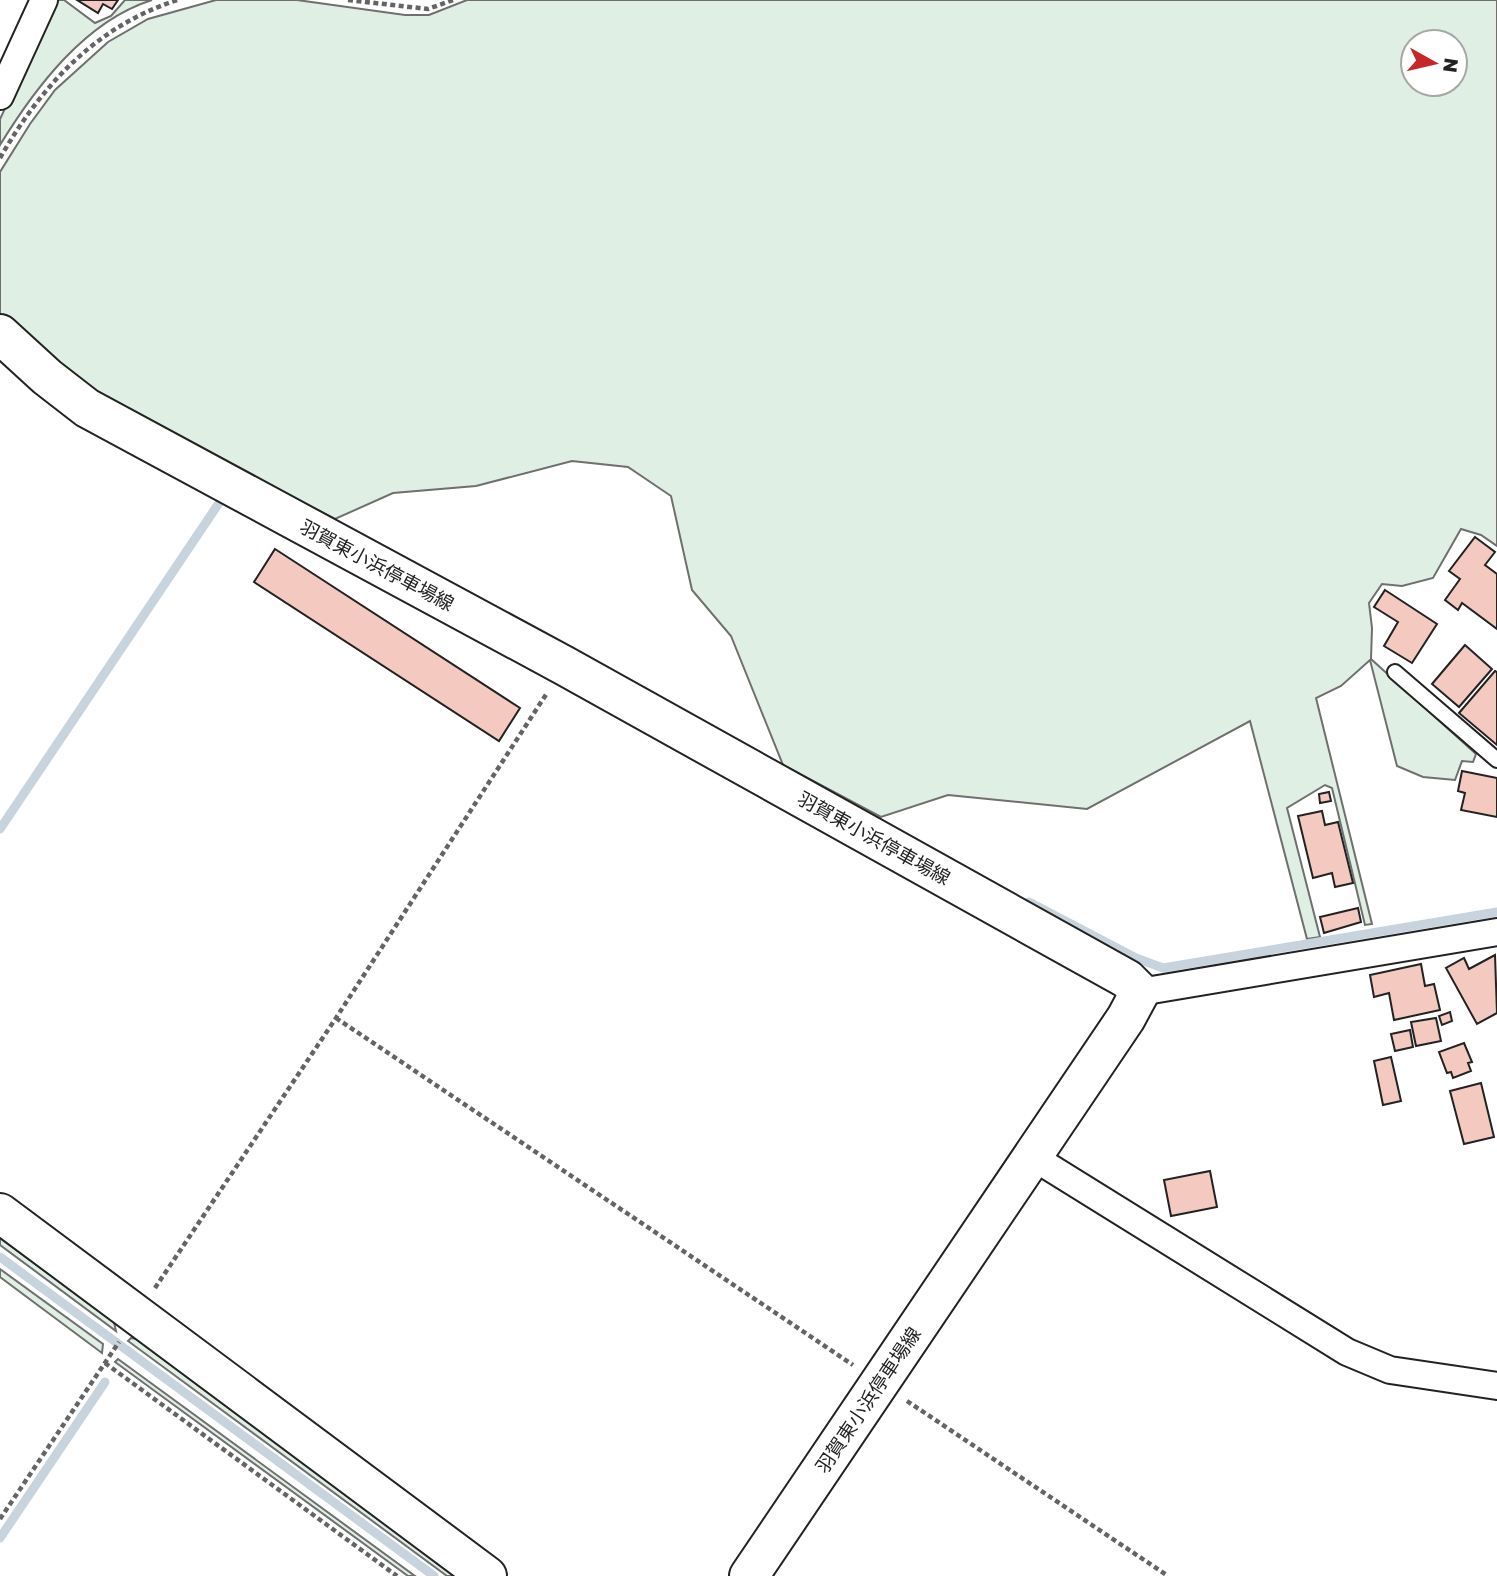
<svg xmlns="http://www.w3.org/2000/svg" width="1497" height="1576" viewBox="0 0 1497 1576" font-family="'Golos Text','Noto Sans JP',sans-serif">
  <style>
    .green { fill: #e0efe3; stroke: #6f6f6f; stroke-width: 2; fill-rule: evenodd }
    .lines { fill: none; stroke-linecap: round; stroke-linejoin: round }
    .stream { stroke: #c7d3dd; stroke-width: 9 }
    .building { fill: #f3c9c0; stroke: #222; stroke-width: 2 }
    .lane-casing { stroke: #222; stroke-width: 18 }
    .street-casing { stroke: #222; stroke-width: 30 }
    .secondary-casing { stroke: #222; stroke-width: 42 }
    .path { stroke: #646464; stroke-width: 4.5; stroke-dasharray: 5 3.5; stroke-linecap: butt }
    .lane { stroke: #fff; stroke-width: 14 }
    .street { stroke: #fff; stroke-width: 26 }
    .secondary { stroke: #fff; stroke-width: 38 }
    .labels { text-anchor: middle; stroke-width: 5; stroke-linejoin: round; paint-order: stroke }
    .street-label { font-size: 19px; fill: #222; stroke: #fff }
  </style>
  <rect width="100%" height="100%" fill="#fff"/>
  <!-- green -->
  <path class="green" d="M56,0H64L95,23L111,16L125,0H152C85,21 35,88 0,145V119Z
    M216,0H297L405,15H429L467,0H1497V546L1481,535L1461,529L1433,578L1402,586L1382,584L1369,603L1372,628L1371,659L1476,754L1473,762L1462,761L1455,780L1423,777L1397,766L1370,660L1341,686L1316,698L1372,924L1365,925L1332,788L1325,785L1287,808L1320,937L1307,939L1250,721L1087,809L948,795L881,817L783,765L731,636L692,590L671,496L628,467L572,461L476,486L393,493L335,519L233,466L93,400L0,324V172L30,124L55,90L108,42L148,19ZM1413,42H1455V84H1413Z
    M0,1238L114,1322L116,1331L0,1245Z
    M0,1269L103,1344L102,1353L0,1277Z
    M131,1338L137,1339L458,1576H447L128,1341Z
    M118,1359L415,1576H408L115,1362Z"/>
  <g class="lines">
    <!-- stream -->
    <path class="stream" d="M0,829L221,500
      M1029,902L1136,958L1163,968L1497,912
      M0,1257L434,1576
      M0,1538L105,1382"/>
  </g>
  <!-- building -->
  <path class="building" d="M77,0H118L112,9L103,4L98,13Z
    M1475,537L1495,552L1485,565L1497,574V629L1462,603L1458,610L1445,600L1460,579L1449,571Z
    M275,549L520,708L499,741L254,582Z
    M1385,590L1437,624L1412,663L1384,646L1398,622L1374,607Z
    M1465,645L1492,669L1459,707L1432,684Z
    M1495,671L1497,672V745L1459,713Z
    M1462,771L1497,778V817L1461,810L1465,793L1458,791Z
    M1329,792L1331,801L1320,803L1319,794Z
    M1322,811L1325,825L1338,822L1353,883L1335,887L1332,873L1313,878L1298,816Z
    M1358,908L1361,922L1324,933L1320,917Z
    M1495,955L1497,1013L1477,1024L1446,968L1464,958L1469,969Z
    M1421,964L1425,986L1434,984L1440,1010L1394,1020L1389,993L1374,997L1370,975Z
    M1450,1012L1452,1021L1442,1025L1439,1016Z
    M1436,1018L1441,1041L1416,1046L1411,1022Z
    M1410,1030L1413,1047L1395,1051L1391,1034Z
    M1464,1043L1472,1062L1468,1063L1471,1071L1453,1078L1451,1072L1447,1073L1439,1052Z
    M1391,1057L1401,1101L1383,1105L1374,1061Z
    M1481,1083L1494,1137L1464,1144L1450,1091Z
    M1210,1171L1217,1207L1171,1216L1164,1180Z"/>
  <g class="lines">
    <defs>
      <path id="lane" d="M1395,672L1497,760"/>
      <path id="street" d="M0,96L44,0
        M1140,992L1497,932
        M1033,1157L1347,1352L1390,1370L1497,1386"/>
      <path id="secondary" d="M0,334L47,377L87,408L565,666L1127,979L1140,992L1126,1018L749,1576
        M0,1213L487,1576"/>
    </defs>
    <!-- lane casing -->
    <use href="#lane" class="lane-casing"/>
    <!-- street casing -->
    <use href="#street" class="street-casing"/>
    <!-- secondary casing -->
    <use href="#secondary" class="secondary-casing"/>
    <!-- path -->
    <path class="path" d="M348,0L428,9L453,0
      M0,158C42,85 95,27 177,0
      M336,1018L853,1365
      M155,1288L336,1018L547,693
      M105,1363L397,1576
      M907,1401L1168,1576
      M0,1519L119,1342"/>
    <!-- lane -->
    <use href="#lane" class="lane"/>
    <!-- street -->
    <use href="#street" class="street"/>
    <!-- secondary -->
    <use href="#secondary" class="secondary"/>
  </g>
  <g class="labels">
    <!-- street labels -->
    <g class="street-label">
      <text transform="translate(377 565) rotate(28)" y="7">羽賀東小浜停車場線</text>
      <text transform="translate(874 838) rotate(29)" y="7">羽賀東小浜停車場線</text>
      <text transform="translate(868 1400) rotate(-56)" y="7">羽賀東小浜停車場線</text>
    </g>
  </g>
  <!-- north arrow -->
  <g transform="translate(1434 63) rotate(98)"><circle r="33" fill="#ffffff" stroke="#a7a7a7" stroke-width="2"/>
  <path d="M0-5L12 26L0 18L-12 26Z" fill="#c62828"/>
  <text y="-10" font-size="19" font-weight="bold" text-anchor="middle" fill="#222222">N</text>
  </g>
</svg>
